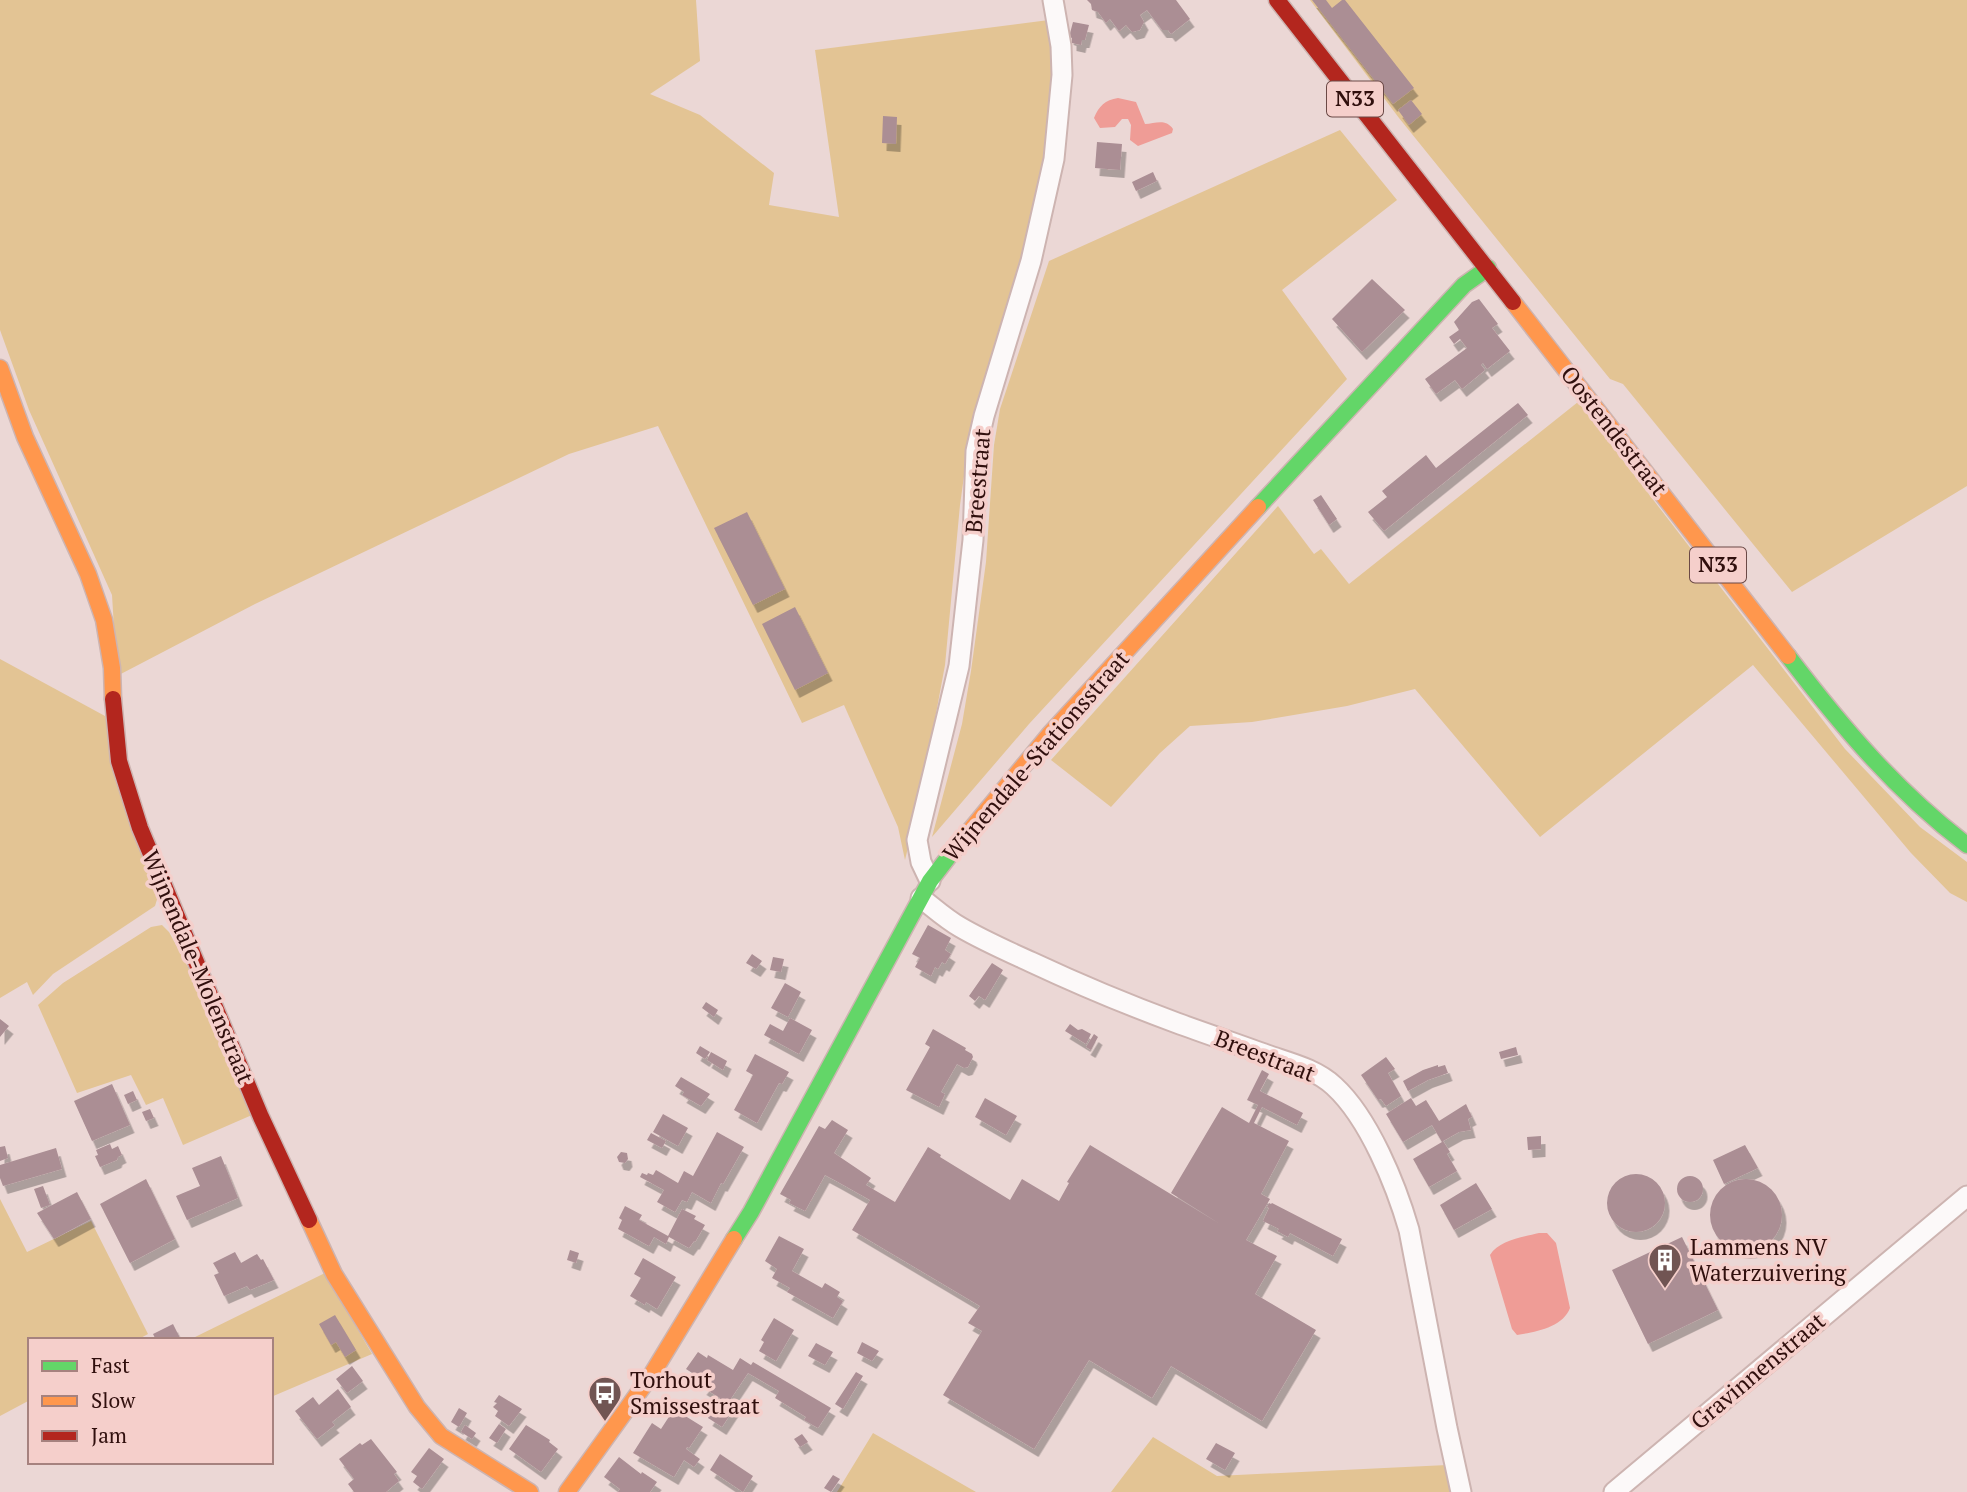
<svg xmlns="http://www.w3.org/2000/svg" width="1967" height="1492" viewBox="0 0 1967 1492" font-family="'PT Serif',serif">
  <style>
    .green { fill: #e3c494 }
    .water { fill: #ef9c96 }
    .building { fill: #ab8e94; filter: url(#shadow) }
    .lines { fill: none; stroke-linecap: round; stroke-linejoin: round }
    .street-casing { stroke: #cdb4b1; stroke-width: 23 }
    .fast-casing { stroke: #cdb4b1; stroke-width: 19 }
    .slow-casing { stroke: #cdb4b1; stroke-width: 19 }
    .jam-casing { stroke: #cdb4b1; stroke-width: 19 }
    .street { stroke: #fcf9f9; stroke-width: 19 }
    .fast { stroke: #63d668; stroke-width: 16 }
    .slow { stroke: #ff974d; stroke-width: 16 }
    .jam { stroke: #b3261e; stroke-width: 16 }
    .labels { text-anchor: middle; stroke-width: 7; stroke-linejoin: round; paint-order: stroke }
    .shield { fill: #f5cfcb; stroke: #6b4946; stroke-width: 2 }
    .shield-label { font-size: 21px; font-weight: bold; fill: #300f0d }
    .street-label { font-size: 23px; fill: #300f0d; stroke: #f5cfcb }
    .poi-label { font-size: 23px; fill: #300f0d; stroke: #f5cfcb; text-anchor: start }
  </style>
  <defs>
    <filter id="shadow"><feDropShadow dx="4.5" dy="8" stdDeviation="0" flood-color="#0004"/></filter>
  </defs>
  <rect width="100%" height="100%" fill="#ebd7d5"/>
  <!-- green -->
  <path class="green" d="M0,0H696L700,61L650,94L700,115L774,173L769,205L839,217L815,50L1049,20L1054,60L1047,160L1024,253L970,433L960,505L945,665L922,789L905,860L898,827L844,705L802,723L658,426L569,454L255,604L117,676L112,595L29,410L0,330Z
    M1310,0H1967V486L1792,592L1623,384L1610,379L1399,118Z
    M1340,130L1397,200L1282,290L1347,379L1029,724L932,837L962,724L971,671L986,562L994,445L1000,409L1049,261Z
    M1578,402L1845,749L1920,827L1967,862V902L1950,893L1911,853L1753,665L1540,837L1415,689L1347,706L1252,722L1190,726L1160,753L1111,807L1051,760L1278,506L1314,554L1321,549L1349,584Z
    M0,659L105,716L159,893L155,906L53,974L33,995L27,982L0,998Z
    M162,925L169,932L190,971L252,1115L183,1145L163,1098L146,1105L131,1075L77,1093L38,1005L63,983L151,927Z
    M0,1199L27,1252L91,1221L148,1334L137,1340H30V1400L0,1416Z
    M325,1273L372,1354L271,1397V1340H189Z
    M873,1433L976,1492H837Z
    M1153,1437L1217,1476L1447,1465L1450,1492H1111Z"/>
  <!-- water -->
  <path class="water" d="M1118,98L1136,102L1145,124C1155,124 1165,118 1173,129L1172,133L1138,146L1130,140L1131,125L1128,119H1122L1115,127L1100,128L1094,118C1099,106 1105,100 1118,98Z
    M1539,1233H1547L1556,1243L1570,1308C1563,1327 1536,1332 1517,1335L1512,1329L1490,1255C1499,1240 1523,1237 1539,1233Z"/>
  <!-- building -->
  <path class="building" d="M1087,0H1176L1190,19L1171,34L1168,30H1162L1147,10L1140,15L1144,22L1140,30L1132,32L1126,25L1119,31L1110,19L1106,23L1098,12L1092,10L1091,4Z
    M1312,0H1326L1332,8L1342,0H1345L1414,88L1393,104Z
    M1073,22L1089,25L1085,40H1082L1081,45L1072,43V38L1069,37Z
    M1411,100L1422,114L1409,125L1398,110Z
    M883,116L897,117L896,144L882,143Z
    M1097,142L1122,144L1120,170L1095,168Z
    M1153,172L1157,181L1136,191L1132,182Z
    M1372,279L1405,310L1362,352L1332,319Z
    M1479,299L1498,324L1492,328L1510,351L1487,369L1483,363L1481,365L1485,370L1462,389L1455,380L1436,394L1425,379L1467,348L1460,339L1454,344L1449,337L1459,330L1454,322L1472,302Z
    M1518,403L1528,415L1384,531L1368,512L1387,497L1382,491L1426,455L1436,468Z
    M1321,495L1337,519L1329,525L1313,500Z
    M747,512L785,589L753,605L714,528Z
    M795,607L828,673L795,690L762,624Z
    M928,925L951,938L945,950L951,954L945,964L942,962L938,969L935,967L931,976L915,967L920,958L912,954Z
    M752,954L762,961L756,969L746,963Z
    M773,957L784,959L781,972L770,970Z
    M992,963L1003,970L985,1000L979,996L975,1001L969,996Z
    M785,983L801,992L788,1017L771,1008Z
    M706,1002L718,1010L714,1017L702,1008Z
    M790,1018L812,1030L799,1054L764,1035L770,1024L783,1031Z
    M0,1019L9,1026L0,1037Z
    M1070,1024L1078,1030L1082,1029L1091,1034L1086,1044L1065,1031Z
    M933,1029L966,1048L965,1050L972,1054L973,1057L968,1067L964,1068L957,1064L941,1092L945,1094L939,1107L906,1090L930,1047L925,1044Z
    M1094,1034L1098,1037L1091,1050L1086,1047Z
    M700,1046L710,1052L705,1059L696,1053Z
    M1516,1047L1518,1055L1501,1059L1499,1052Z
    M711,1052L727,1061L723,1070L707,1060Z
    M755,1054L789,1072L782,1084L779,1083L757,1123L734,1110L753,1075L746,1071Z
    M1386,1057L1395,1069L1388,1073L1401,1096L1386,1106L1381,1099L1378,1100L1361,1075Z
    M1438,1065V1067L1445,1065L1448,1073L1428,1080L1408,1091L1403,1081L1423,1070Z
    M1262,1070L1269,1074L1260,1091L1303,1113L1297,1125L1262,1107L1254,1123L1289,1141L1261,1194L1270,1199L1246,1240L1277,1256L1255,1294L1316,1330L1262,1421L1171,1366L1152,1398L1089,1360L1034,1449L943,1395L982,1331L968,1323L980,1306L852,1230L870,1200L838,1182L825,1175L805,1211L789,1203L791,1200L780,1194L819,1126L825,1129L832,1120L848,1130L834,1153L871,1178L866,1185L895,1202L928,1147L941,1155L940,1157L1010,1200L1022,1179L1059,1201L1069,1183L1067,1182L1090,1145L1220,1224L1171,1193L1222,1107L1249,1123L1258,1105L1247,1100Z
    M681,1077L710,1094L701,1106L682,1095L684,1092L675,1086Z
    M112,1084L130,1125L92,1141L74,1101Z
    M133,1091L137,1100L128,1104L124,1095Z
    M985,1098L1017,1116L1006,1135L975,1117Z
    M1411,1098L1416,1106L1426,1100L1439,1121L1466,1104L1472,1117L1468,1119L1471,1130L1459,1132L1443,1141L1450,1152L1447,1154L1457,1171L1429,1187L1413,1159L1442,1142L1432,1125L1403,1142L1386,1114Z
    M150,1109L154,1118L146,1121L142,1112Z
    M663,1114L688,1128L678,1146L653,1132Z
    M717,1132L744,1147L723,1184L721,1183L711,1203L692,1192L687,1202L682,1200L675,1212L657,1202L664,1190L640,1177L642,1173L647,1175L648,1173L653,1175L656,1170L678,1183L684,1171L693,1176Z
    M651,1133L666,1141L662,1148L647,1140Z
    M1541,1136V1149L1528,1150L1527,1137Z
    M110,1144L112,1149L118,1146L122,1155L118,1157L117,1160L100,1167L95,1156L98,1155L96,1150Z
    M1745,1145L1758,1168L1724,1184L1713,1160Z
    M5,1146L8,1158L0,1161V1147Z
    M56,1148L62,1169L3,1186L0,1178V1165Z
    M621,1152L627,1153L628,1159L625,1163L619,1162L617,1157Z
    M221,1156L238,1198L187,1220L176,1196L200,1186L192,1168Z
    M1607 1203a29 29 0 1 1 58 0a29 29 0 1 1-58 0Z
    M1677 1189a13 13 0 1 1 26 0a13 13 0 1 1-26 0Z
    M146,1179L175,1239L130,1263L100,1204Z
    M1710 1215a36 36 0 1 1 72 0a36 36 0 1 1-72 0Z
    M1476,1183L1492,1209L1454,1230L1440,1205Z
    M43,1186L50,1205L41,1208L34,1189Z
    M77,1192L91,1219L54,1239L37,1213Z
    M1269,1203L1271,1204L1272,1203L1342,1239L1333,1256L1290,1233L1288,1237L1277,1231L1279,1229L1263,1221L1269,1208L1267,1207Z
    M625,1206L642,1215L639,1220L668,1236L682,1209L696,1216L694,1219L705,1225L695,1242L694,1241L689,1248L669,1237L666,1244L654,1237L649,1246L618,1229L622,1220L619,1218Z
    M779,1236L804,1249L792,1271L822,1288L825,1283L840,1292L837,1297L843,1301L833,1318L787,1292L790,1288L772,1278L777,1269L765,1261Z
    M1682,1237L1718,1310L1648,1344L1612,1270Z
    M570,1250L579,1253L576,1263L567,1260Z
    M235,1252L241,1263L257,1254L261,1260L263,1259L274,1280L250,1290L247,1286L224,1296L214,1275L219,1273L213,1263Z
    M643,1258L676,1277L657,1309L646,1302L645,1305L630,1296L641,1278L634,1274Z
    M335,1315L356,1350L345,1357L336,1342L331,1345L319,1324Z
    M774,1318L794,1330L776,1361L759,1351L764,1342L761,1340Z
    M173,1324L181,1340H156L153,1334Z
    M862,1342L879,1351L872,1361L857,1353Z
    M816,1343L833,1352L825,1365L808,1356Z
    M698,1352L707,1358L708,1355L733,1370L740,1358L751,1365L753,1362L831,1408L818,1428L804,1420L806,1417L775,1398L779,1391L748,1373L728,1403L735,1407L722,1427L708,1418L720,1398L702,1387L706,1382L686,1369Z
    M352,1366L363,1381L347,1393L336,1379Z
    M856,1372L863,1376L843,1409L835,1404Z
    M338,1389L351,1407L332,1422L335,1425L317,1439L295,1411L313,1397L319,1405Z
    M499,1395L522,1409L509,1426L495,1416L498,1411L493,1407L497,1403L494,1402Z
    M459,1408L467,1413L459,1427L451,1422Z
    M674,1409L703,1427L689,1448L687,1447L686,1449L700,1459L694,1467L684,1460L674,1477L633,1453L652,1423L661,1429Z
    M499,1424L506,1429L497,1443L489,1438Z
    M465,1425L476,1433L472,1439L461,1432Z
    M526,1425L550,1440L549,1442L558,1449L541,1472L509,1449Z
    M802,1434L808,1442L800,1447L794,1439Z
    M371,1439L397,1472L394,1474L399,1481L386,1492H354L348,1484L354,1479L339,1459L360,1443L362,1445Z
    M1216,1443L1235,1453L1225,1470L1206,1459Z
    M429,1448L444,1459L422,1489L413,1482L417,1476L411,1472Z
    M720,1454L753,1476L743,1492L710,1470Z
    M619,1457L641,1474L642,1472L657,1482L650,1492H618L620,1489L604,1477Z
    M833,1475L840,1479L831,1492L824,1488Z"/>
  <g class="lines">
    <defs>
      <path id="street" d="M930,881L921,862L917,840L959,666L973,540L976,451L984,416L1031,261L1054,159L1062,75L1061,46L1053,0
        M921,898C934,908 946,919 960,927C982,940 1007,951 1031,962C1078,984 1128,1005 1177,1023C1207,1034 1237,1044 1267,1055C1290,1063 1316,1069 1334,1086C1369,1118 1396,1185 1409,1230L1447,1428L1461,1492
        M1614,1492L1967,1196"/>
      <path id="fast" d="M1258,507L1464,285L1488,268
        M1788,656C1842,727 1896,791 1967,845
        M734,1239L751,1212L930,881L953,851"/>
      <path id="slow" d="M1513,302L1788,656
        M0,368L25,437L88,574L104,620L112,668L113,699
        M953,851L1049,735L1258,507
        M309,1220L334,1274L417,1407L441,1436L530,1492
        M567,1492L652,1374L734,1239"/>
      <path id="jam" d="M1277,0L1513,302
        M113,699L119,761L140,828L261,1117L309,1220"/>
    </defs>
    <!-- street casing -->
    <use href="#street" class="street-casing"/>
    <!-- fast casing -->
    <use href="#fast" class="fast-casing"/>
    <!-- slow casing -->
    <use href="#slow" class="slow-casing"/>
    <!-- jam casing -->
    <use href="#jam" class="jam-casing"/>
    <!-- street -->
    <use href="#street" class="street"/>
    <!-- fast -->
    <use href="#fast" class="fast"/>
    <!-- slow -->
    <use href="#slow" class="slow"/>
    <!-- jam -->
    <use href="#jam" class="jam"/>
  </g>
  <!-- icons -->
  <defs>
    <symbol id="building-pin" viewBox="-11 -11 22 30"><path d="M0 17L-7.5 6A9.5 9.5 0 1 1 7.5 6Z" fill="#715553" stroke="#f5cfcb"/><path d="M-4-6H4V6H1V3H-1V6H-4ZM-2.5-4.3h1.7v1.8h-1.7ZM.8-4.3h1.7v1.8H.8ZM-2.5-1h1.7V.8h-1.7ZM.8-1h1.7V.8H.8Z" fill="#fff"/></symbol>
    <symbol id="bus-pin" viewBox="-11 -11 22 30"><path d="M0 17L-7.5 6A9.5 9.5 0 1 1 7.5 6Z" fill="#715553" stroke="#f5cfcb"/><path d="M-5-6H5V4H4V6H2V4H-2V6H-4V4H-5ZM-3.5-4V0h7V-4ZM-3.5 1.2v1.5H-2V1.2ZM2 1.2v1.5H3.5V1.2Z" fill="#fff"/></symbol>
  </defs>
  <g fill-rule="evenodd">
    <use href="#building-pin" x="1646" y="1241" width="38" height="52"/>
    <use href="#bus-pin" x="586" y="1374" width="38" height="52"/>
  </g>
  <g class="labels">
    <!-- shield labels -->
    <g class="shield">
      <rect x="1327" y="81.5" width="56" height="35" rx="5"/>
      <rect x="1690" y="547.5" width="56" height="35" rx="5"/>
    </g>
    <g class="shield-label">
      <text x="1355" y="106">N33</text>
      <text x="1718" y="572">N33</text>
    </g>
    <!-- street labels -->
    <g class="street-label">
      <text transform="translate(1614 431) rotate(52)" y="8">Oostendestraat</text>
      <text transform="translate(978 481) rotate(-85)" y="8">Breestraat</text>
      <text transform="translate(1036 756) rotate(-49)" y="8">Wijnendale-Stationsstraat</text>
      <text transform="translate(198 967) rotate(67)" y="8">Wijnendale-Molenstraat</text>
      <text transform="translate(1265 1056) rotate(21)" y="8">Breestraat</text>
      <text transform="translate(1758 1371) rotate(-40)" y="8">Gravinnenstraat</text>
    </g>
    <!-- poi labels -->
    <g class="poi-label">
      <text x="1690" y="1255">Lammens NV<tspan x="1690" dy="26">Waterzuivering</tspan></text>
      <text x="630" y="1388">Torhout<tspan x="630" dy="26">Smissestraat</tspan></text>
    </g>
  </g>
  <!-- legend -->
  <rect x="28" y="1338" width="245" height="126" fill="#f5cfcb" stroke="#a6827f" stroke-width="2"/>
  <rect x="42" y="1361" width="35" height="10" fill="#63d668" stroke="#a6827f" stroke-width="2"/>
  <text x="91" y="1373" font-size="21" fill="#300f0d">Fast</text>
  <rect x="42" y="1396" width="35" height="10" fill="#ff974d" stroke="#a6827f" stroke-width="2"/>
  <text x="91" y="1408" font-size="21" fill="#300f0d">Slow</text>
  <rect x="42" y="1431" width="35" height="10" fill="#b3261e" stroke="#a6827f" stroke-width="2"/>
  <text x="91" y="1443" font-size="21" fill="#300f0d">Jam</text>
</svg>
